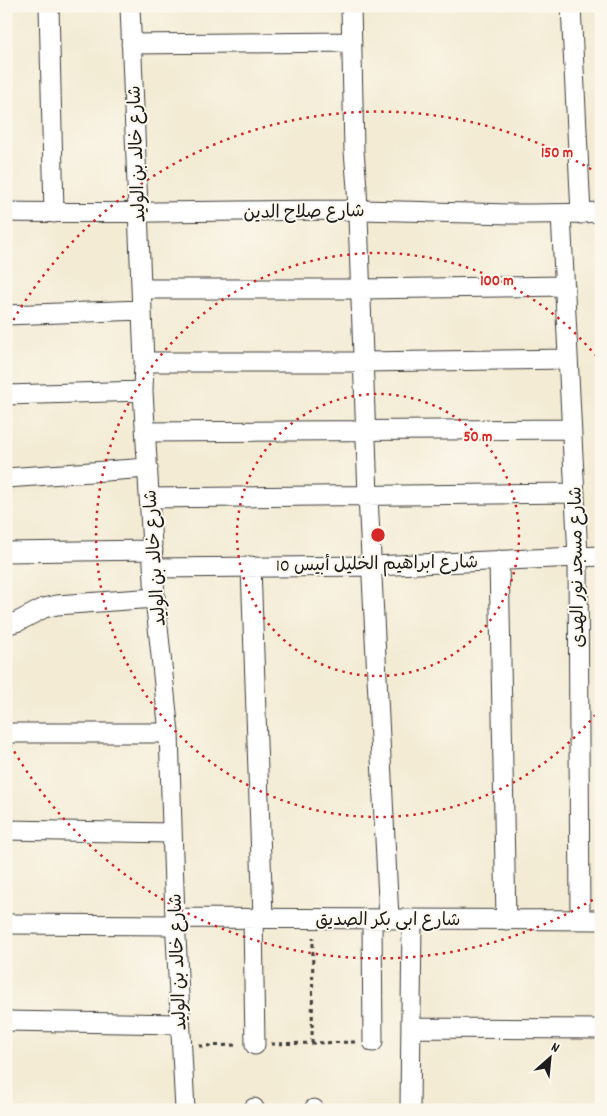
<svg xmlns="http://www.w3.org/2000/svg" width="607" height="1116" viewBox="0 0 607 1116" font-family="Dekko,'Playpen Sans Arabic',sans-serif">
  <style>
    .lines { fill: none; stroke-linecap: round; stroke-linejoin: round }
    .street-casing { stroke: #3c3b38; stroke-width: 21 }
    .path { stroke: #3c3b38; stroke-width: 3; stroke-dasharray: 4 4; stroke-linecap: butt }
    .street { stroke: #fff; stroke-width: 19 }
    .ring { fill: none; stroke: #d62828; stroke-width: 2.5; stroke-dasharray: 2.5 5 }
    .labels { text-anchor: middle; stroke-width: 4; stroke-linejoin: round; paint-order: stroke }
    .street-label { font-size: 18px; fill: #1c1c1c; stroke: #fbf7ec }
    .centre { fill: #d62828; stroke: #fbf7ec; stroke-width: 2.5 }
    .ring-label { font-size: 15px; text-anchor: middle; font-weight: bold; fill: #d62828; stroke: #fbf7ec; stroke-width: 4; stroke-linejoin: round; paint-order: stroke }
  </style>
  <rect width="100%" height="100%" fill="#fbf7ec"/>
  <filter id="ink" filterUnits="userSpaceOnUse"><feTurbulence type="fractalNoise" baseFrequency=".02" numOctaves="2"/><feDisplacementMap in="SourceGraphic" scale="10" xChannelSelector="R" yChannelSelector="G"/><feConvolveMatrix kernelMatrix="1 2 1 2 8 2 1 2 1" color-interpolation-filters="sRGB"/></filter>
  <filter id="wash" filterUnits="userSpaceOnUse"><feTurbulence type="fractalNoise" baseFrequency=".0096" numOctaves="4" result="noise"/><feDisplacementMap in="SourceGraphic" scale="20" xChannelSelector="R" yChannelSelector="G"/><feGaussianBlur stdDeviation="1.12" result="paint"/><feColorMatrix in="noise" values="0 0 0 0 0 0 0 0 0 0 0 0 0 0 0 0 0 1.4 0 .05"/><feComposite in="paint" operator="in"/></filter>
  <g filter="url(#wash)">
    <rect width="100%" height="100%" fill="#f3ebd4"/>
  </g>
  <g filter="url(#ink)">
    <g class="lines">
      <defs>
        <path id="street" d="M49,6L54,213
          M130,6L144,362L143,391L155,598L169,733L175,918L185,1110
          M351,6L354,151L357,188L368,496L389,919
          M571,6L581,214
          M131,44L352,42
          M6,212C124,214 241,210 358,210C439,211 520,217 601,212
          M561,214L578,557L580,920
          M141,289H361L565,286
          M6,315L142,310
          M144,362H363L568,359
          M6,395L143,391
          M146,432L571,429
          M6,478L148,468
          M149,498L575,493
          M6,552L153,550
          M499,560L506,920
          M251,566L263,918
          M154,568L372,566L601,556
          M6,625L19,621L44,608L57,605L155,598
          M6,733H169
          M6,830L172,833
          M175,918L601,920
          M253,918L255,1045
          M372,919L373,1042
          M6,924L175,925
          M6,1021L180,1024
          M411,1028L601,1029
          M254,1110V1108
          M314,1110V1109
          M410,1110L412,919"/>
      </defs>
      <!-- street casing -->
      <use href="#street" class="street-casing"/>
      <!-- path -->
      <path class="path" d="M312,1043L313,937
        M271,1044L355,1042
        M199,1046L238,1045
        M203,1107L237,1108
        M271,1108L297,1109
        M331,1109L350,1110"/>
      <!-- street -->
      <use href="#street" class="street"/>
    </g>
  </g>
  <!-- distance rings -->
  <g class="ring">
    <circle cx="378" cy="535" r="141"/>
    <path d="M600 709A282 282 0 1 1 600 361"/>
    <path d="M599 896A423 423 0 0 1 6 737M6 333A423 423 0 0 1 599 174"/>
  </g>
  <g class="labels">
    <!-- street labels -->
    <g class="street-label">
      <text transform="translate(136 154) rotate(-92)" y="6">شارع خالد بن الوليد</text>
      <text transform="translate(304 211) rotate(-1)" y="6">شارع صلاح الدين</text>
      <text transform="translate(154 558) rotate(-94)" y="6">شارع خالد بن الوليد</text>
      <text transform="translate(377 563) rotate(-1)" y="6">شارع ابراهيم الخليل أبيس 10</text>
      <text transform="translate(576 567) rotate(-91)" y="6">شارع مسجد نور الهدى</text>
      <text x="388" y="925">شارع ابى بكر الصديق</text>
      <text transform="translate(177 962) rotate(-92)" y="6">شارع خالد بن الوليد</text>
    </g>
  </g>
  <circle cx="378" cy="535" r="8" class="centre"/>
  <g class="ring-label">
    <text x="557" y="157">150 m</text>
    <text x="497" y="285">100 m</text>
    <text x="478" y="441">50 m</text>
  </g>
  <!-- margin -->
  <rect width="607" height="1116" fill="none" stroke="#fbf7ec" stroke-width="25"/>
  <!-- north arrow -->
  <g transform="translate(550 1058) rotate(27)" stroke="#fbf7ec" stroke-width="4" paint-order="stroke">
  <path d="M0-4L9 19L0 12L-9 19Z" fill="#1c1c1c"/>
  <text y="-8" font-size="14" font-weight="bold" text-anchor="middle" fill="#1c1c1c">N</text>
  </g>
</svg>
